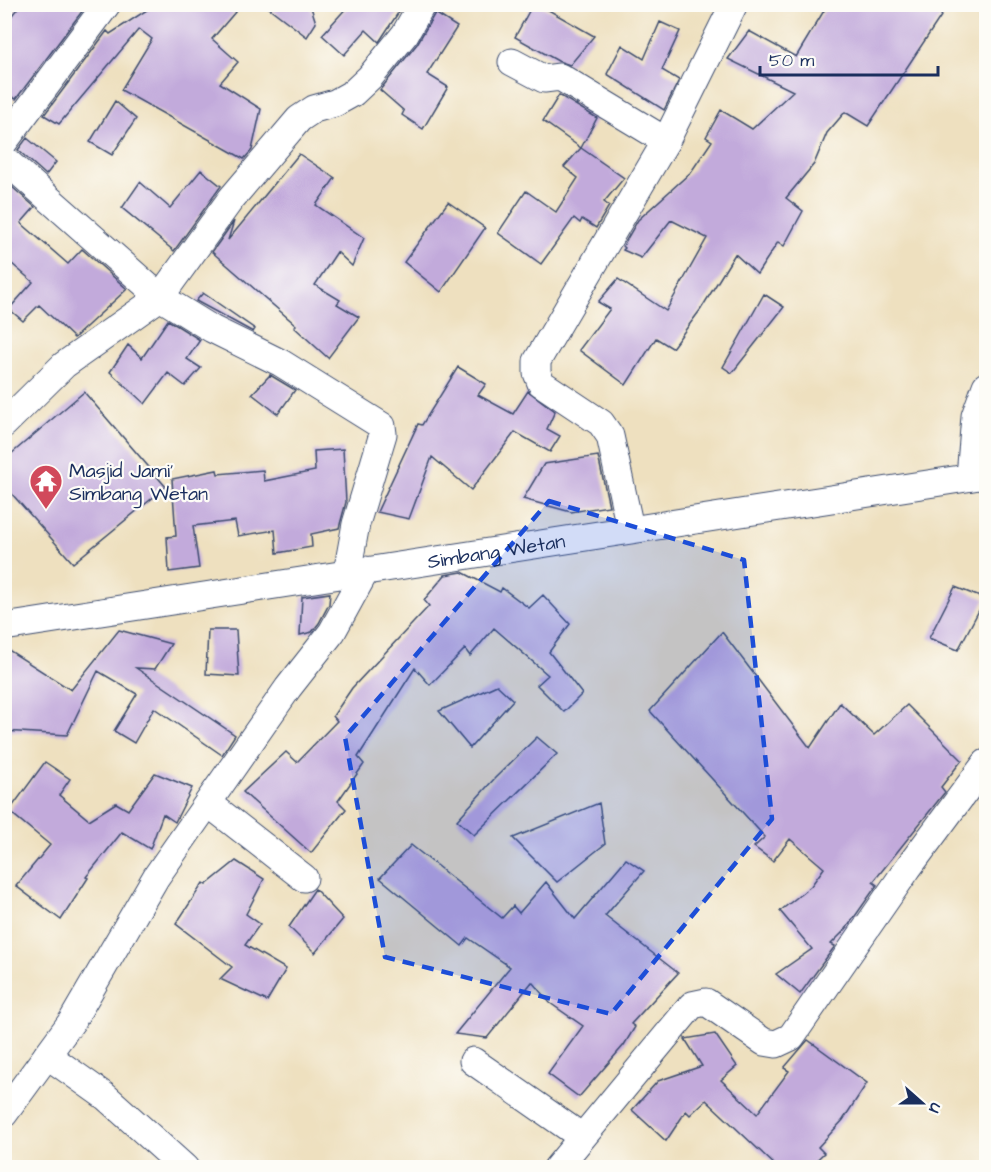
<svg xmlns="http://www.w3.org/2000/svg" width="991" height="1172" viewBox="0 0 991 1172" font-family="'Architects Daughter',sans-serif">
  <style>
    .building { fill: #c2aadb }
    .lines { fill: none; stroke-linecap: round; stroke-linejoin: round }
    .minor-casing { stroke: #3b4a6d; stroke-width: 29 }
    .minor { stroke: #fff; stroke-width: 27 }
    .marked { fill: #1d4ed8; fill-opacity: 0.2; stroke: #1d4ed8; stroke-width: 4.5; stroke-dasharray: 12 8; stroke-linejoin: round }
    .labels { text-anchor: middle; stroke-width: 4.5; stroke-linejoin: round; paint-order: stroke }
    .poi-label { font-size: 20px; fill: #1b2f5e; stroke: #fdfcf7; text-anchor: start }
    .street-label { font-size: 20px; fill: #1b2f5e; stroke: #fdfcf7 }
  </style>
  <rect width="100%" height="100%" fill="#fdfcf7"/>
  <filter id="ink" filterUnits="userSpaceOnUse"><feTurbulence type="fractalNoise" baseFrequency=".0167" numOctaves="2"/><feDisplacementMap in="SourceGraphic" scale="12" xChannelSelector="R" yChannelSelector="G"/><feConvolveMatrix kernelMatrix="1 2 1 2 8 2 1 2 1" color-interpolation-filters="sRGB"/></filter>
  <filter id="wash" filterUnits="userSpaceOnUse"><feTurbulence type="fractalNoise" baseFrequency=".008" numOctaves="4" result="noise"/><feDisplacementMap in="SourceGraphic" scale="24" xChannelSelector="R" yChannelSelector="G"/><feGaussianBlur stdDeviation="1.35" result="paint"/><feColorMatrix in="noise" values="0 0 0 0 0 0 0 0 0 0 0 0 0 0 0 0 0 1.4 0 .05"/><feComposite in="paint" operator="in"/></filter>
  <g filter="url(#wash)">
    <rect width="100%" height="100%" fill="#eee0bf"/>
    <g id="blocks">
      <!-- building -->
      <path class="building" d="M21,4H76L83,10L16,99L4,93V25Z
        M156,4H242L212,39L238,62L220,83L261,109L252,150L244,159L121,90L152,39L139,29L59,124L44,115L107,31L110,34Z
        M264,4H310L316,23L307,37Z
        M350,4H404L379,42L366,30L344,55L322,35Z
        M533,4H538L594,36L570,65L558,61L515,37Z
        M828,4H949L868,126L845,112L827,133L814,164L786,198L803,211L784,246L778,242L757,274L735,254L701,309L672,348L656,338L626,385L579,350L610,309L598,302L618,279L666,311L707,238L671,220L641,258L623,250L625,248L623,246L638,220L691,172L712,141L706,137L721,110L752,129L793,91L728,59L749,31L796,57Z
        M435,13L457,27L427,74L448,87L423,129L402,115L404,111L380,90L417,44Z
        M660,22L680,31L662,70L679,80L664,110L607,74L622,45L644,59Z
        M559,95L597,118L581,148L543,121Z
        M115,101L136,119L112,155L90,142Z
        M27,138L56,162L46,175L18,150Z
        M581,148L624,178L604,202L609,206L596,228L582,219L580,223L574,218L541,264L498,233L526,191L556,212L578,178L564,167Z
        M299,154L335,178L316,205L364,238L352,266L337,252L315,285L340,300L337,304L359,317L328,358L294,327L296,325L212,252L234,221L228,240Z
        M201,170L221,186L174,251L122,208L140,182L170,208Z
        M4,180L35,207L21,223L68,264L82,249L127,289L74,338L39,305L23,321L9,309L33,282L4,257Z
        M448,202L485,228L441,292L404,262Z
        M203,293L255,329L253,332L196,301Z
        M764,294L784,307L732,373L723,367Z
        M168,320L200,340L187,359L201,368L185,386L168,373L145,404L110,372L128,345L142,358Z
        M458,367L486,384L478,395L513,414L528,391L555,411L547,429L560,436L550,452L515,432L471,490L432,457L409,519L377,512L418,424L422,425Z
        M270,375L295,390L278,414L252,394Z
        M84,392L166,487L73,563L4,485V460Z
        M343,449L346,502L339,528L311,534L312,547L277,553L275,530L238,536L235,521L193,526L199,568L169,572L167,537L176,536L172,479L217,470L218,474L263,470L264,481L315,471L314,451Z
        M598,456L609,506L571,512L523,499L544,464Z
        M462,572L500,592L502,588L529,608L543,595L570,624L549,652L582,694L564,712L537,685L548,675L494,628L470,656L465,649L430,685L415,668L358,757L364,764L338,801L346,809L311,853L243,792L286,752L297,762L337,721L333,716L352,688L429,606L424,600L445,575Z
        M955,587L985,599L958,650L929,638Z
        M330,593L329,604L319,623L312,632L300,635L302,597Z
        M119,630L171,644L155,669L136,668L235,735L222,755L154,708L134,743L114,731L137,694L98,671L67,735L4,731V647L71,690Z
        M208,630H236L239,676L206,674Z
        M722,632L810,748L840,703L874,735L907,705L962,760L941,787L945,792L873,882L877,885L846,929L831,944L835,946L800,994L776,974L812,949L780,911L811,886L824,868L790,839L773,861L754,847L765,837L650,711Z
        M497,685L513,700L470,748L439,711Z
        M537,737L557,754L474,835L457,820L495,778Z
        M45,762L70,779L59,795L89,820L116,803L128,810L155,773L192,788L175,822L163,814L150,849L122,832L86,877L88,878L61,920L16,886L50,845L9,811Z
        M599,803L605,844L557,882L513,838Z
        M411,845L502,918L513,906L519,913L546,882L575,919L626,859L644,871L605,916L678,973L631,1024L635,1027L624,1045L579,1097L548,1074L583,1026L550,1003L532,982L487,1038L455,1034L510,967L468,938L462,946L380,878Z
        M236,861L264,879L246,914L260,924L245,945L286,969L267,1001L220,979L232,967L176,924L203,883L206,885Z
        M315,889L343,919L315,953L289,927Z
        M715,1034L737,1066L721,1080L757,1114L789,1071L784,1068L808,1040L867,1083L843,1120L818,1147L824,1153L809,1167H777L706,1100L690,1115L686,1111L666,1141L632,1110L658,1081L702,1066L685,1039Z"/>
    </g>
  </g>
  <g filter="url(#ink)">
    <use href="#blocks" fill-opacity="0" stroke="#3b4a6d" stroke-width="1.5"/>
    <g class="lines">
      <defs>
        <g id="minor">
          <path d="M512,62L544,79L560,77L666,141"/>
          <path d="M4,142L107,4"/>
          <path d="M4,159L160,297L212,329L281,363L382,426L383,434L356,524L347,573"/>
          <path d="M4,424L64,365L160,297L231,199L299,119L314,109L335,103L353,93L370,77L405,34L422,4"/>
          <path d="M970,477L975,416L986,386"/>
          <path d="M630,528L610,436L601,423L541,383L537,373V361L666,141L734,4"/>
          <path id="s1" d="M4,627L986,475"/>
          <path d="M208,803L304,878"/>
          <path d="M47,1055L106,1097L185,1168"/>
          <path d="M473,1061L582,1137"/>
          <path d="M4,1114L72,1021L156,877L288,688L332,632L366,570"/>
          <path d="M557,1168L692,1005L706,1002L764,1042L776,1044L791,1037L908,868L986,763"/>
        </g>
      </defs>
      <!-- minor casing -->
      <use href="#minor" class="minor-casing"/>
      <!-- minor -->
      <use href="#minor" class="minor"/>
    </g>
  </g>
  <!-- marked area -->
  <path class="marked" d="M549,501L744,560L772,819L611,1014L385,957L345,737Z"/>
  <!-- icons -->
  <defs>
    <symbol id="temple-pin" viewBox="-11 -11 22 30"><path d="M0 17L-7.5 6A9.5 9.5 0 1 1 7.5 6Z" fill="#d1495b" stroke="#fdfcf7"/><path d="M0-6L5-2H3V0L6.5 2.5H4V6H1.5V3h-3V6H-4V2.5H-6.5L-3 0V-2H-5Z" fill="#fff"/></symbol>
  </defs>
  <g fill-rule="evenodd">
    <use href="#temple-pin" x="27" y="462" width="38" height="52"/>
  </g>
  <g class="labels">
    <!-- poi labels -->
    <g class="poi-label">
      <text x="69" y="477">Masjid Jami'<tspan x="69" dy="23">Simbang Wetan</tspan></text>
    </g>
    <!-- street labels -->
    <g class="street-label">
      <text dy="7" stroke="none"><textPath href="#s1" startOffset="498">Simbang Wetan</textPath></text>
    </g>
  </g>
  <!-- margin -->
  <rect width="991" height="1172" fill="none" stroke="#fdfcf7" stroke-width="24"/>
  <!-- north arrow -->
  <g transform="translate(922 1103) rotate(111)" stroke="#fdfcf7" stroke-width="4.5" paint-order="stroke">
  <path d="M0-4.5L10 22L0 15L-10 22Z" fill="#1b2f5e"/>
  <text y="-9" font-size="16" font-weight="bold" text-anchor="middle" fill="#1b2f5e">U</text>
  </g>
  <!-- scale -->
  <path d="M760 66v9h178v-9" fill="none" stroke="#1b2f5e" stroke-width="3"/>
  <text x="769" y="66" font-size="18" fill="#1b2f5e" stroke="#fdfcf7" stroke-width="4.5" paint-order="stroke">50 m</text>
</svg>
